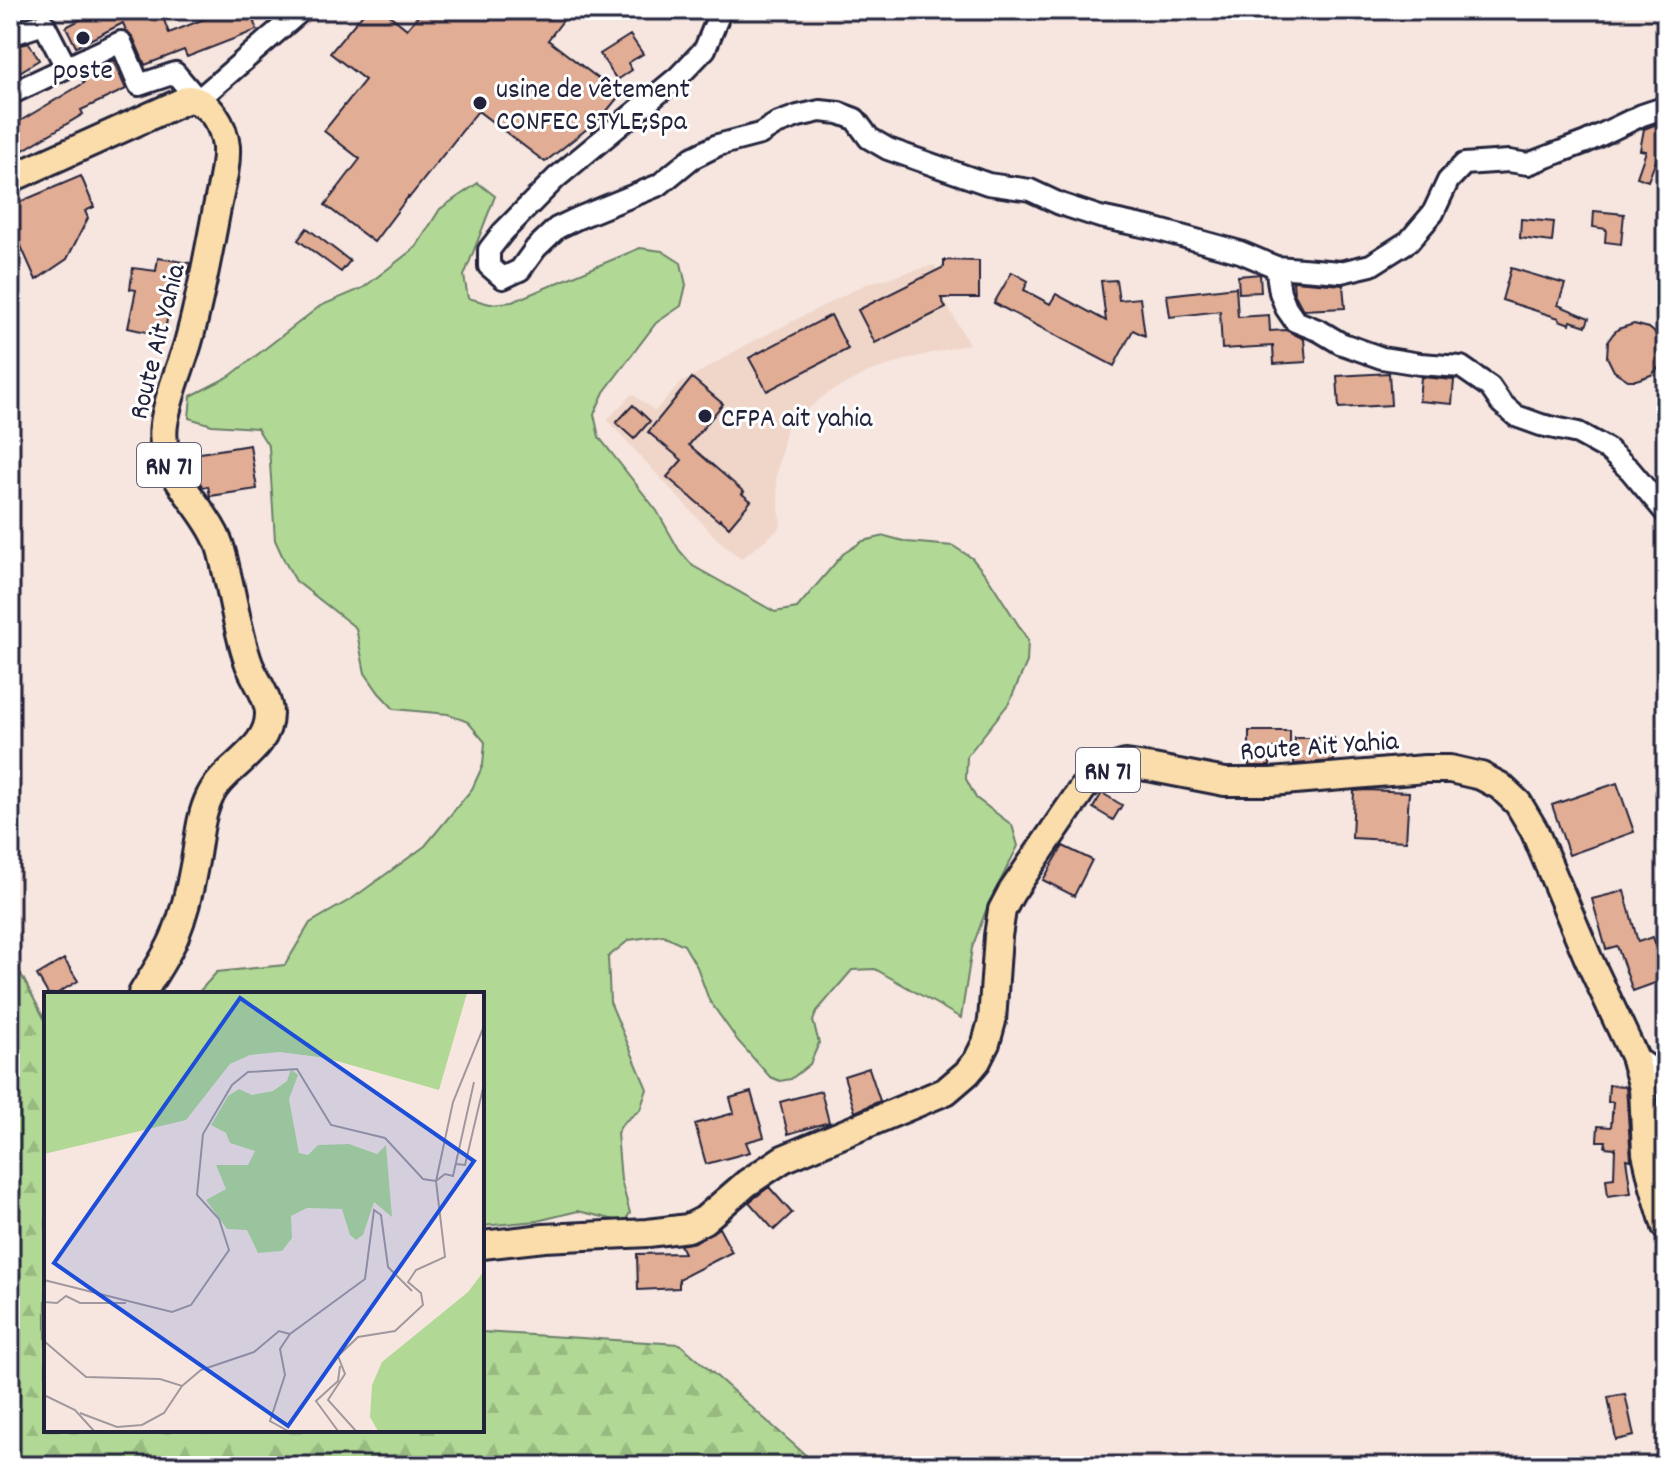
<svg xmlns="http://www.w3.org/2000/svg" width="1676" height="1476" viewBox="0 0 1676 1476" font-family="Dekko,sans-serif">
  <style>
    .built { fill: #f0d5c9 }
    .grass { fill: #b1d995; stroke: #6a7e68; stroke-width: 2 }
    .forest { fill: url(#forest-firs); stroke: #6a7e68; stroke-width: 2 }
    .building { fill: #e2ad95; stroke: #22223b; stroke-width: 2 }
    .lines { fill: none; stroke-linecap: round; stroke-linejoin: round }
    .minor-casing { stroke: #22223b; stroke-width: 26 }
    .major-casing { stroke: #22223b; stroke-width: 32 }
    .minor { stroke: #fff; stroke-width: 20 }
    .major { stroke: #faddab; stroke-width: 26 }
    .poi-dot { fill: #22223b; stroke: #fff; stroke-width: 3 }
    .labels { text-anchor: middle; stroke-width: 6; stroke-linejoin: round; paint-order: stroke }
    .shield { fill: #fff; stroke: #646476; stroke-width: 2 }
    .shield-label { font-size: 26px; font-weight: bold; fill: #22223b }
    .poi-label { font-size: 28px; fill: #22223b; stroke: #fff; text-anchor: start }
    .street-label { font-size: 28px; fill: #22223b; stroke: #fff }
    .inset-road { fill: none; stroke: #a1989d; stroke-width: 2 }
    .view { fill: #1d4ed8; fill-opacity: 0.15; stroke: #1d4ed8; stroke-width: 4 }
    .inset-edge { fill: none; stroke: #22223b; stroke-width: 4 }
  </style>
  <defs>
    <pattern id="forest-firs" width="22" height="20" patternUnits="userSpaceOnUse" patternTransform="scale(2)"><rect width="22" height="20" fill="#b1d995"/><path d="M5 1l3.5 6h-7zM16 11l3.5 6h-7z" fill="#98ba81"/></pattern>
  </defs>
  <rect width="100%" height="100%" fill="#f6e6df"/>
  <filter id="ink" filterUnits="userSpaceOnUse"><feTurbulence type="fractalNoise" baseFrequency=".0125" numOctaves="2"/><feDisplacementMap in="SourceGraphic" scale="16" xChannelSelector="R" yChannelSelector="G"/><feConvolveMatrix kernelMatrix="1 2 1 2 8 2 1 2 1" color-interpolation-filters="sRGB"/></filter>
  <g filter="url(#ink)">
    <!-- built -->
    <path class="built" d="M935,265L944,300L969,344L911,358L868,372L828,393L787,425L776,477L781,527L741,559L716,538L607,420L632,394L655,411L681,383L748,344L866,284Z"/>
    <!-- grass -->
    <path class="grass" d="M478,183L495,196L464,276L468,298L490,304L512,302L640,248L662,251L681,263L686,285L681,306L656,323L604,392L594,414L599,437L657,511L679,550L693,566L775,612L797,608L843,554L863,541L885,536L907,542L953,546L972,558L989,579L1028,640L1027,662L1009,703L967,756L966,779L976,798L1012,825L1018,846L988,905L972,948L961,1018L875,969L852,970L817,1011L813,1021L819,1043L810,1064L791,1079L780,1081L770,1077L738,1041L709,1000L697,967L684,945L663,935L629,940L608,957L610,1002L647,1089L640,1110L623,1123L617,1133L621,1180L630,1213L624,1222L578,1211L537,1221L482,1226V994H197L217,972L285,965L310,923L353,898L425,846L472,789L483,765L485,742L468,722L448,714L394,709L379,693L365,673L356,628L296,581L285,562L275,540L269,447L257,428L212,425L189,418L191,396L230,376L320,306L363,288L416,247L440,209Z"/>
    <!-- forest -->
    <path class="forest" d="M10,953L46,1022V1430H482V1332L680,1344L818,1466H10Z"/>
    <!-- building -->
    <path class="building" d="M99,10H160L169,33L227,10H249L257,30L187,57L184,50L145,65L133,37L126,31L123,23L76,47L66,27Z
      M366,10H383L407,29L423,10H571L548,40L620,95L602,117L545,162L478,111L409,198L408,197L374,242L325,205L360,159L324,131L365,80L330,53Z
      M630,35L643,54L628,63L632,70L617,80L600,54Z
      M29,43L39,60L10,78V48Z
      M113,60L126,89L81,110L83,114L10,158V127L84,83L80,76Z
      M1657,124L1666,125V155L1659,153L1648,181L1637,177L1646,151L1640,150L1644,129Z
      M81,176L94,207L85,211L88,218L67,259L36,280L10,221V206Z
      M1594,211L1624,214L1621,244L1605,242L1606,229L1593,227Z
      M1521,219L1554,222L1552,242L1520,238Z
      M307,228L350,261L341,272L298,240Z
      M158,258L190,263L188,274L179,273L176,299L171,298L164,336L128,328L136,290L130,289L133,268L156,271Z
      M944,260L979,261V298H941L946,308L875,343L858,310L944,267Z
      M1511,268L1565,284L1558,305L1589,318L1586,326L1571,321L1570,324L1559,320V318L1502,300Z
      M1012,272L1028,281L1024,290L1050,304L1056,294L1106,321L1101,281L1116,280L1119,300L1140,298L1145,336L1133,330L1114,366L994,303Z
      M1260,274L1261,292L1239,293L1238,276Z
      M1293,281L1343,285L1345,308L1303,310L1294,293Z
      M1236,287L1238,317L1269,315L1270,331L1286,330L1304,339L1306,362L1274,364L1273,346L1222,349L1220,311L1170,317L1167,295Z
      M831,315L848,349L767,391L749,358Z
      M1634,324L1649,328L1655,333L1666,349V361L1651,375L1636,380H1628L1614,371L1607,357L1608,341L1613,334L1618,329Z
      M1389,373L1391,405L1339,408L1337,376Z
      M1421,377L1454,380L1452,404L1419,401Z
      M692,378L723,404L689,445L744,492L742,494L751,501L729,527L720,519L719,521L667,477L682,460L648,432Z
      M633,405L650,421L634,439L616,423Z
      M250,445L257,489L210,496L208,486L203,487L190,468L188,455Z
      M1249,731H1290V749L1270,748V766H1249Z
      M1295,738H1334V761L1294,764Z
      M1617,783L1634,832L1569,855L1552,805Z
      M1367,790L1409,792L1406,841L1352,838L1354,791Z
      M1102,793L1122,805L1113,820L1093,808Z
      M1063,846L1092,860L1074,896L1043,880Z
      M1624,891L1638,942L1653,937L1666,974V979L1633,991L1617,946L1606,949L1592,899Z
      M64,959L78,981L56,994H48L37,975Z
      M869,1068L880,1101L855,1112L844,1076Z
      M1609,1085L1626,1086L1631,1160L1626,1159L1631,1193L1608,1196L1606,1179L1614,1178L1615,1148L1605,1147L1606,1141H1597L1598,1126L1611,1127L1613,1102H1608Z
      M821,1091L829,1122L788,1134L780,1102Z
      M751,1092L764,1137L746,1142L750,1152L706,1164L695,1124L734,1113L730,1098Z
      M769,1187L792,1213L774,1230L749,1202Z
      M719,1228L732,1252L679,1279V1288L638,1290L637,1254L684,1253L680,1245L695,1242Z
      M1625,1394L1634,1436L1616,1440L1608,1397Z"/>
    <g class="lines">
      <defs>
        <path id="minor" d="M721,10L705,49L678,77L556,178L503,232L489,250V266L503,278L520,270L536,248L557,228L578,218L659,185L692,158L718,145L760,134L776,124L798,116L820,111L839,113L855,119L869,138L888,149L988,184L1030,190L1060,204L1100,217L1152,228L1240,252L1276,267L1341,272L1371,265L1409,241L1433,213L1448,181L1464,164L1509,161L1528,164L1586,142L1642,115L1666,107
          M10,35L44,24L66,67
          M10,94L121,42L139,85L175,73L198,100L302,10
          M1276,267L1280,292L1286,308L1295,321L1320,331L1340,343L1382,358L1420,364L1461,367L1490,387L1501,403L1516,416L1541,425L1578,433L1607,449L1630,470L1666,513
          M1634,1056L1666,1078"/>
        <path id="major" d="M10,179L188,99C210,101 224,126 226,147C227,169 220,191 216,213C208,256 200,300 188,343C180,370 168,395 164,424C157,473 201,500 218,541C222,550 224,561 226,570C234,601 238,634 249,664C255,680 269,697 269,714C269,751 224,766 210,796C199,818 199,842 194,866C190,889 184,914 175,936C167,956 153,975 142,994
          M482,1245L544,1238L648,1233L688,1228L704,1220L747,1183L783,1159L946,1091L967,1073L977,1061L986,1043L992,1021L998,936L1002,910L1011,893L1083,788L1101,772L1119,766L1126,764L1153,768L1225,782H1271L1425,769H1450L1481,776L1500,786L1518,803L1534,830L1588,958L1634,1056L1643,1088L1646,1153L1654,1187L1666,1227"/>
      </defs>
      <!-- minor casing -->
      <use href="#minor" class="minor-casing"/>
      <!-- major casing -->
      <use href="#major" class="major-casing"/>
      <!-- minor -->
      <use href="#minor" class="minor"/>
      <!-- major -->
      <use href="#major" class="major"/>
    </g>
  </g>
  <!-- markers -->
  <g class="poi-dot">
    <circle cx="83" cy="38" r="8"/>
    <circle cx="480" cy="103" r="8"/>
    <circle cx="705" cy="416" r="8"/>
  </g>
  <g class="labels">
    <!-- shield labels -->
    <g class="shield">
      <rect x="137" y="443" width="64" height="44" rx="6"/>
      <rect x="1076" y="748" width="64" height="44" rx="6"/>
    </g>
    <g class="shield-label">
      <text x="169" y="474">RN 71</text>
      <text x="1108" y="779">RN 71</text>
    </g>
    <!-- poi labels -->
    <g class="poi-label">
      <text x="83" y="78" text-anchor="middle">poste</text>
      <text x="496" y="97">usine de vêtement<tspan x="496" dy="32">CONFEC STYLE,Spa</tspan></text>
      <text x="721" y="426">CFPA ait yahia</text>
    </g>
    <!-- street labels -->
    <g class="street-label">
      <text transform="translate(155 341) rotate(-76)" y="10">Route Ait Yahia</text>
      <text transform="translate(1319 744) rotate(-4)" y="10">Route Ait Yahia</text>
    </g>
  </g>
  <!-- overview -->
  <g transform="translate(44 992)">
    <rect width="440" height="440" fill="#f6e6df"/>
    <path d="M247,77L254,83L245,107L255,161L264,163L274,153L305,152L333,162L342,153L348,225L330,210L319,243L312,248L306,243L298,217L263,216L247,224L248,246L238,259L214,261L203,238L183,237L162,208L182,197L172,173H204L211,159L186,151L182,141L167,133L184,104L195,97L208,103L229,99L243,89Z" fill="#b1d995"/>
    <path d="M0,1H423L395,98L282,66L236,60L206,63L186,72L142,128L0,162ZM440,279V439H334L326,425L328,393L338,370L424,300Z" fill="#b1d995"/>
    <path class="inset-road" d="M412,172L421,173L440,92M0,288L128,320L147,313L185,258L175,227L153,203L159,142L188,93L204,80L253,77L287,133L341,146L379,187L392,189L409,110L440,34M0,310L13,311L22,304L36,311H82M0,349L42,385L116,387L138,394L157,378L210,360L235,339L246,342M0,403L31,418L50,439M36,421L73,435L98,433L120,421L138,394M244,439L226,429L241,383L236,357L246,342L321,287L330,218L337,223L344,275L368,299M294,439L272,409L294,389L296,374M312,439L284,408L301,382L294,364L314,345L351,339L379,313L377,301L364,290L372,278L401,265L392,189L401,182L409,184L430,90"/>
    <path class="view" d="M196,6L430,169L244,434L10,271Z"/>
    <rect width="440" height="440" class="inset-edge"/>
  </g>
  <!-- margin -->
  <rect width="1676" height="1476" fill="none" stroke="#fff" stroke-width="40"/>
  <rect x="20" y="20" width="1636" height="1436" fill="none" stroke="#22223b" stroke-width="3" filter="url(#ink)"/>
</svg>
